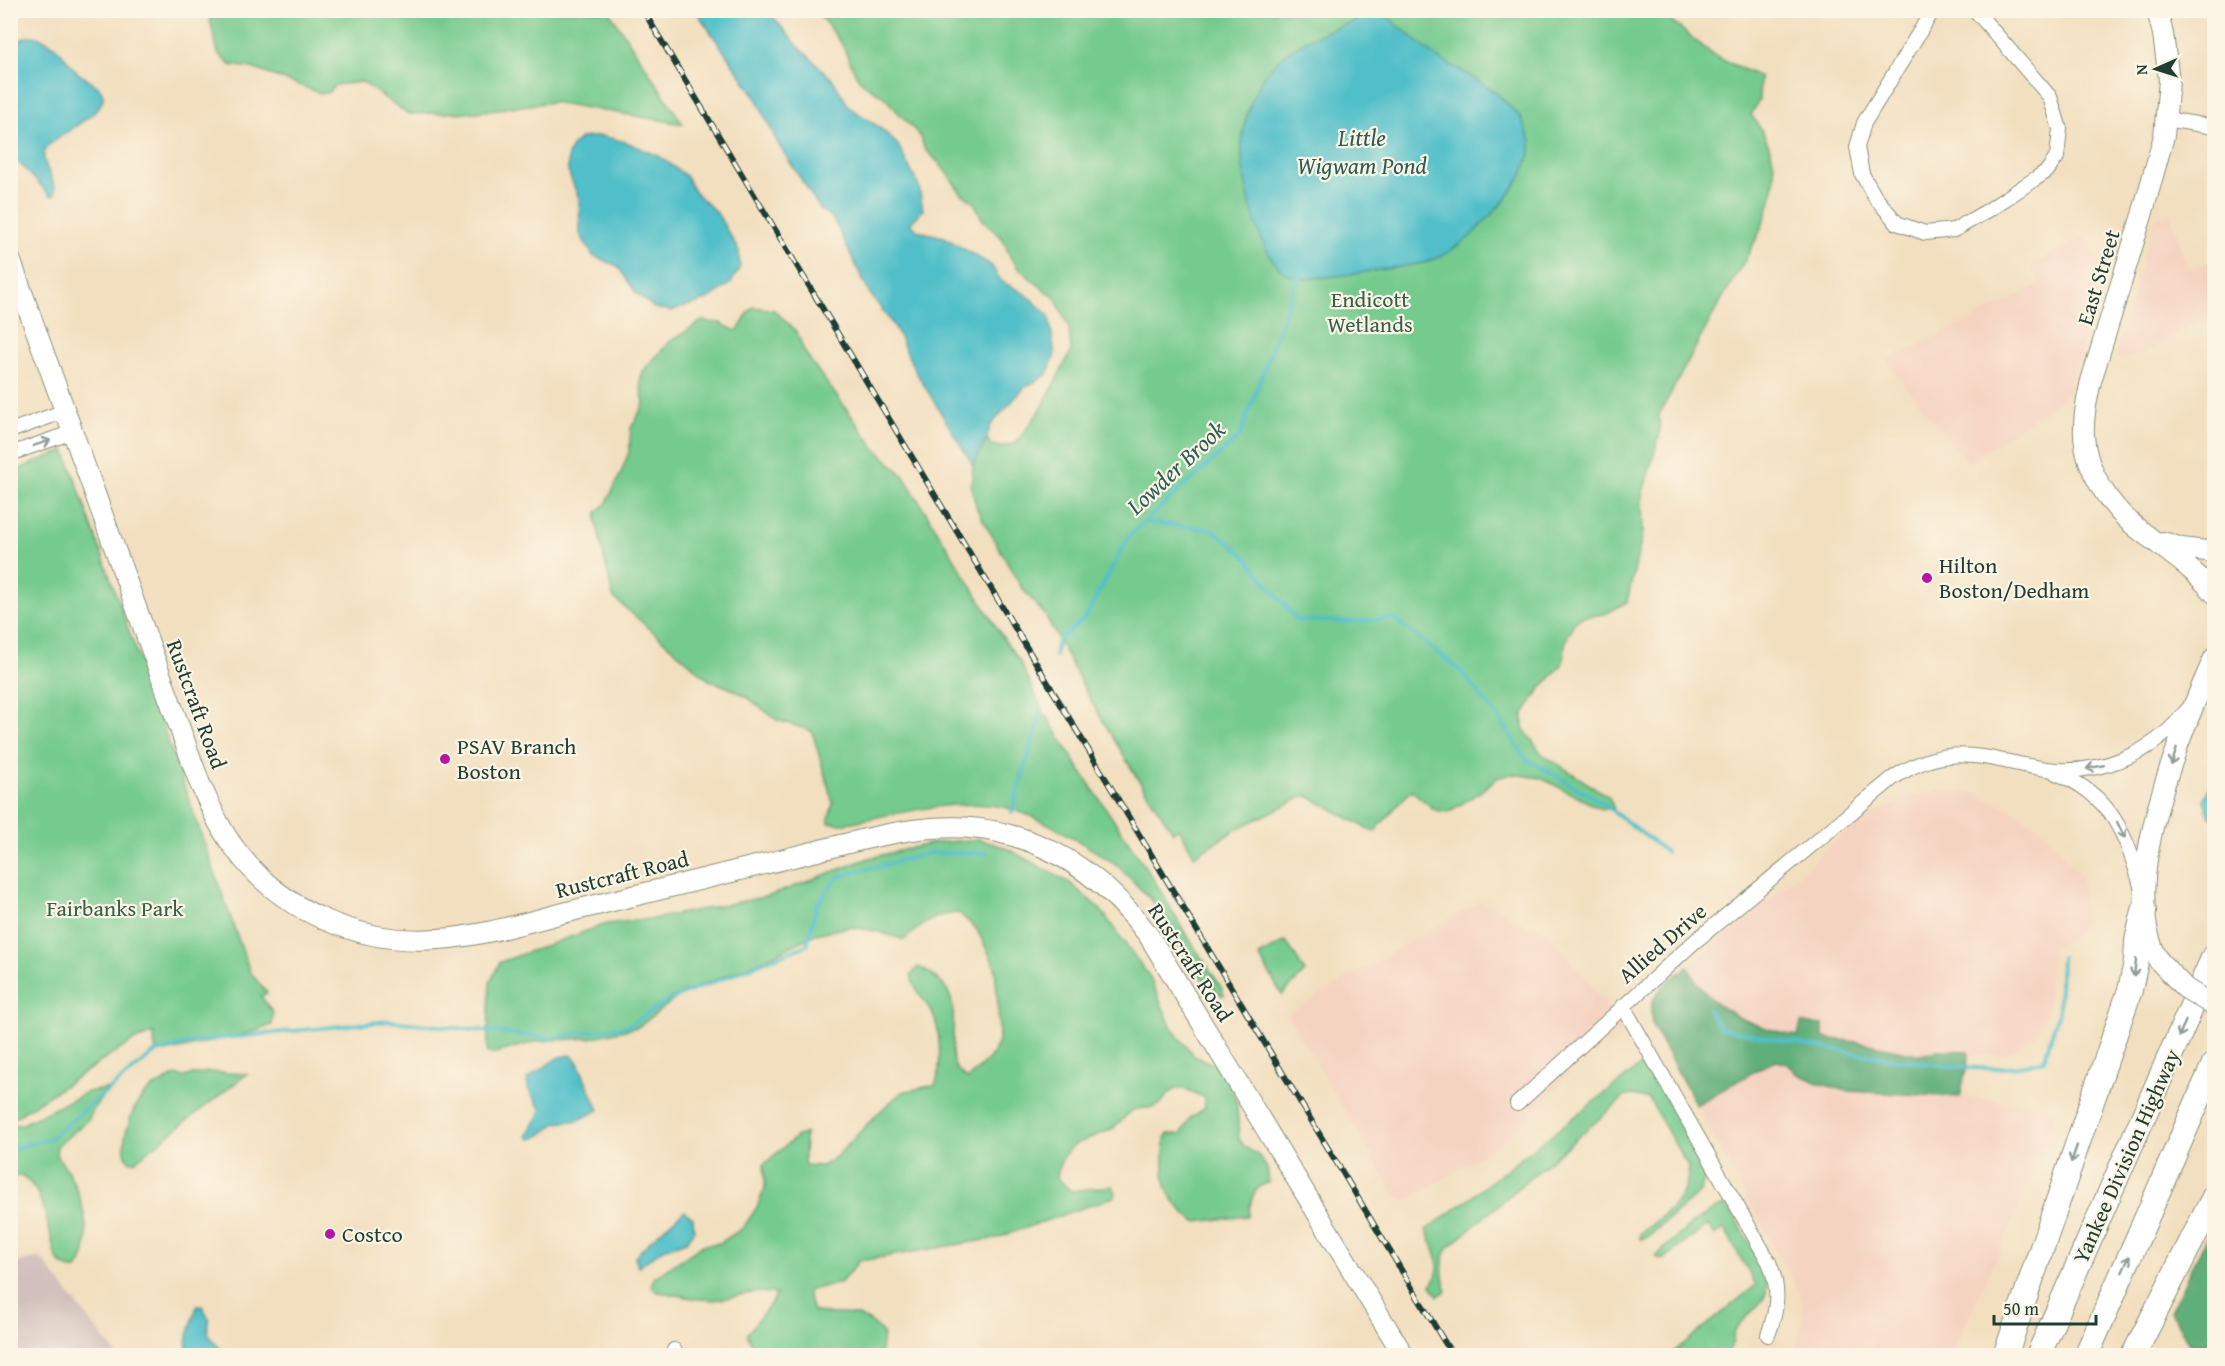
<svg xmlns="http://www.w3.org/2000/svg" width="2225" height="1366" viewBox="0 0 2225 1366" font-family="'Gentium Book Plus',serif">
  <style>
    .built { fill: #f5d3c1 }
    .industrial { fill: #d1c0bc }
    .green { fill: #75ca8e; stroke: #4a8461; stroke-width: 1.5 }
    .forest { fill: #60ae79; stroke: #407656; stroke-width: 1.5 }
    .water { fill: #51bfc9; stroke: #387e7e; stroke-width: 1.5 }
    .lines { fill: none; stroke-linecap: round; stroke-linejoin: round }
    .stream { stroke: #51bfc9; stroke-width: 4 }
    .minor-casing { stroke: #888e7a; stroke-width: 16 }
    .secondary-casing { stroke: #888e7a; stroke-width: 22 }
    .motorway-casing { stroke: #888e7a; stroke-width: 26 }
    .minor { stroke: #fff; stroke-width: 14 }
    .secondary { stroke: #fff; stroke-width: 20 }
    .motorway { stroke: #fff; stroke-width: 24 }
    .rail-casing { stroke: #1f3d34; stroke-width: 6 }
    .rail { stroke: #fcf5e5; stroke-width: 4; stroke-dasharray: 11; stroke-linecap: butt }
    .secondary-bridge-casing { stroke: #888e7a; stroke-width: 22; stroke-linecap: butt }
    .secondary-bridge { stroke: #fff; stroke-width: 20 }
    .oneway { stroke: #8f9e9a }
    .poi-dot { fill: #b5179e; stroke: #fcf5e5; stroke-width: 2 }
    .labels { text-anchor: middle; stroke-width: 4.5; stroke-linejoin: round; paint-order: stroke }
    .street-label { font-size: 22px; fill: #1f3d34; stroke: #fcf5e5 }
    .park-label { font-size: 22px; fill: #34604a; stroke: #fcf5e5 }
    .poi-label { font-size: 22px; fill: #1f3d34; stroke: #fcf5e5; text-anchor: start }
    .water-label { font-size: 24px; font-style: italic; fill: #2c5e59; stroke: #fcf5e5 }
  </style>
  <rect width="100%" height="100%" fill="#fcf5e5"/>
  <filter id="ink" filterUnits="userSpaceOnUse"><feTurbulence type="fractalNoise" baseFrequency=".0167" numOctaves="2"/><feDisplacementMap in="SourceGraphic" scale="12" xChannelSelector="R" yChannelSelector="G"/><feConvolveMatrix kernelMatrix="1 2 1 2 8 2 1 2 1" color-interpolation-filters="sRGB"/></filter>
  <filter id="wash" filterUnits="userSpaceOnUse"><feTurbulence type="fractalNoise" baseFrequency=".008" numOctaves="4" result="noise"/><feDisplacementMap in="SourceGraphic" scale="24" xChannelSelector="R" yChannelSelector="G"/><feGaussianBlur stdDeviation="1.35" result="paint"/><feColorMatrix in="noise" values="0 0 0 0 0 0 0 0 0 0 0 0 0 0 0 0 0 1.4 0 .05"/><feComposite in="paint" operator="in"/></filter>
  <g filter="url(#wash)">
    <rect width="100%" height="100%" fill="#f2dfbf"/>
    <!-- built -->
    <path class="built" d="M2170,212L2188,268L2214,261V311L2145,353L2125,359L2114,358L2155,218Z
      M2085,236L2104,274L2071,383L2069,394L1968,463L1886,361L2040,285L2031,266Z
      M1939,790L1970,792L2008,808L2039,827L2071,863L2081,879L2084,899V922L2075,935L2065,942L2052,947L2047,1014L2036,1035L2017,1048L2002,1055H1970L1961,1096L2057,1109L2015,1216L1959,1338L1953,1355H1791L1797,1345L1803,1318L1802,1304L1797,1288L1653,1027L1650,1016L1651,1003L1659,990L1768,901L1851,827L1864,819L1913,796Z
      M1478,902L1495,908L1514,920L1538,928L1555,941L1592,986L1629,1036L1620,1031H1616L1602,1037L1526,1120L1496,1146L1414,1197L1405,1199L1397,1195L1387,1181L1287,1014Z"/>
    <!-- industrial -->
    <path class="industrial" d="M40,1257L117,1355H11V1264Z"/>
    <!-- green -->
    <path class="green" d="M208,11H609L683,124L552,102L476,112L408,114L362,82L335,85L328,93H320L252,68L230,65L218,53Z
      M821,11H1659L1716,57L1760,77L1759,100L1751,115C1765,132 1777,158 1774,182C1770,227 1739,268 1718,306C1698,342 1679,378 1659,415L1660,433L1642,496L1643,533L1627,602L1605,614L1582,617L1574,623L1566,640L1562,665L1540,689L1523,715V728L1542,754L1609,797L1614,809H1601L1541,778L1512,774L1497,778L1476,795L1448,812L1435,810L1411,790L1374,832L1306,795L1237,829L1194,856L1179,828L1173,832L1136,776L1091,701L1045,615L1021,587L977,509L971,487L973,465L987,438L991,445L1000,447L1016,443L1041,409L1068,357L1071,350L1069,328L1056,299L1019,269L1011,258L1002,238L982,219L974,202L962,194L940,164L924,148L921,137L883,96L865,85L856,75L842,44L821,17Z
      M754,307L774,310L797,332L804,351L812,363L876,449L903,475L1005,641L1019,660L1041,707L1080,770L1156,883L1182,928L1221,987L1224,995H1221L1194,971L1155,904L1117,865C1083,844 1031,808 990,805C941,801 889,816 841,824L829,823V818L833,803L812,731L777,720L747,697L732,689L709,680L613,597L596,521L597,512L606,504L620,475L629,452L631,428L644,404L640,382L643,371L669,342L702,321L720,323L736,331C745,325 744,313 754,307Z
      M65,450L250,972L267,993L261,996L273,1013L272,1025L256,1031L166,1052H156L154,1042L155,1033L133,1041L11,1120V472Z
      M978,839L1004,847L1070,883L1100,909L1149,976L1172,1028L1181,1040L1194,1056L1217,1065L1228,1079L1237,1104L1239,1139L1244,1146L1259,1156L1267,1168L1269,1182C1252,1188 1251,1200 1248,1216L1195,1222C1159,1193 1163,1180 1165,1138L1168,1134H1181L1190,1118L1205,1108L1204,1098C1196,1094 1186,1087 1177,1089C1167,1091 1167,1098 1160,1104C1153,1110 1142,1107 1133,1110C1125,1114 1120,1125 1112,1129C1085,1142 1061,1140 1057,1178L1071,1191L1113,1186L1116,1193L1114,1197L997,1238L859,1261L841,1282L807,1291L813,1311C844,1319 858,1305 883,1334L881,1352L878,1355H757L747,1334L777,1295C760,1288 740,1296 722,1299C700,1302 679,1294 657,1292L651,1285L655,1277L703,1245L720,1243L743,1228L757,1207L765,1188L764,1164L796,1137L805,1133C806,1144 802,1155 805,1165L822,1166L836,1157L878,1113L902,1092L935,1085C942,1069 941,1026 931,1011C924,999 913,989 911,975L918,967C956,985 954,1003 953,1041C952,1051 951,1060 957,1069C959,1072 964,1076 967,1079L989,1059L999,1042L998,1006L995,966L977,930L959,913C934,914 923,924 904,940L876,931L850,927L815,934L766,959L683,993L638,1027L590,1038L538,1041L496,1053H487L490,982L500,962L606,924L658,918L769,896L869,858L933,843Z
      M1286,941L1305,972L1282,995L1259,956Z
      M1644,1063L1696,1150L1705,1175L1701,1191L1648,1237L1640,1239V1234C1663,1214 1690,1201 1688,1167L1649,1099L1634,1095L1626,1096L1447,1249C1441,1264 1441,1275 1447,1291L1438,1296L1431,1285C1446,1270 1433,1246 1426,1230L1462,1204Z
      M207,1072L247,1074L135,1161H129C117,1146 132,1107 144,1095C152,1086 166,1081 176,1075L183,1077Z
      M110,1088L96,1105L88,1120L57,1146L56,1155C60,1160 64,1165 67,1170C82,1196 97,1243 77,1269C69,1270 62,1266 57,1259C54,1254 53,1246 52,1241C46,1218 42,1188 21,1175L14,1177L11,1180V1124L21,1125L87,1092Z
      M1725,1206L1729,1208C1739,1226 1775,1276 1765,1296C1759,1308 1742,1318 1735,1331C1732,1335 1734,1339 1732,1344C1731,1348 1727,1352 1725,1355H1670L1756,1285L1724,1229L1715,1235L1708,1225L1664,1259L1661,1260L1655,1257C1676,1239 1698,1213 1725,1206Z"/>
    <!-- forest -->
    <path class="forest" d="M1688,966C1708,1011 1753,1027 1798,1036L1801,1023L1823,1025V1038L1858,1042L1922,1055L1938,1050L1968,1051L1969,1055L1960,1097L1847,1091L1818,1083L1796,1073L1787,1064L1777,1061L1762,1067L1696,1105L1653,1027C1644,994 1665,985 1688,966Z
      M2214,1226V1355H2197L2170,1312L2201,1249Z"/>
    <!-- water -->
    <path class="water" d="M696,11H768L797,45L833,80L849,107L879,127L898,145L919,187L923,210L910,224L919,231L944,237L991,265L1001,281L1027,295L1049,316L1055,355L1047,375L1025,387L990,426L987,438L973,465L914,369L896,329L869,292L833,219L821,210L778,144L755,96Z
      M1364,11H1384V14L1436,57L1469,75L1496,93L1520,116L1531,141V152L1522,175L1506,199L1470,237L1447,253L1424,263L1354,274L1307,279C1299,278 1291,277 1285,273C1258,254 1240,176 1242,144C1243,125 1251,100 1260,83C1278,49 1321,32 1355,21L1357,14Z
      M33,36C54,40 62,54 75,70C82,78 95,82 101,90C115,111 55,135 47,147C36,162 58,179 55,195L51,196L20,164L11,158V45L26,37Z
      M601,136L626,142L659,156L686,176L693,190L717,213L739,251L740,267L731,283L707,300L671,311L654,308L635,292L618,266L593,256L580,234L579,199L568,171V155L573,145L581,138Z
      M2214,775V819L2210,817L2204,800Z
      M571,1055L577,1061L599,1110L579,1120L556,1123L538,1137L531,1139L527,1136L542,1110L528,1089L527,1079L559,1057Z
      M684,1211L693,1218L694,1230L687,1241L663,1249L638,1267L635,1257C650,1239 667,1226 684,1211Z
      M197,1306H202L209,1318C203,1338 216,1342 226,1355H185L188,1336Z"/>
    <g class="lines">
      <!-- stream -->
      <path class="stream" d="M1145,522L1213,530L1243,554L1297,620L1353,622L1393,618L1460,670L1498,717L1526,759L1600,801L1666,852
        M1055,656L1058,640L1085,618L1129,536L1240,436L1299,274
        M1012,812L1042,709
        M1708,1009L1720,1028C1786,1041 1850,1054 1916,1062C1959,1067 2001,1074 2044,1060L2059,1011L2061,957
        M10,1149L49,1139L154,1053L197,1041L390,1021L552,1038L628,1026L669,1000L807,945L817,904L838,877L930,853H987"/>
    </g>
  </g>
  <g filter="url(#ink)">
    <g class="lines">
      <defs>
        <path id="minor" d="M1933,10L1864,123L1857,147L1862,174L1875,197L1897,223L1925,233L1954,230L1987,211L2047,171L2057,157L2060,129L2050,97L1975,10
          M2166,119L2214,127
          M10,431L65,411
          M10,454L73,432
          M2056,773C2112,795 2126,835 2142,889
          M1623,1006L1769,1262C1780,1288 1778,1309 1768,1335
          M1517,1104L1693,943L1893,778C1951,739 1986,760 2046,769C2100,776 2155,753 2187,710
          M674,1350L677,1356"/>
        <path id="secondary" d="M2157,10L2163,34L2169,80L2164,136L2142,215L2091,381C2087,399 2083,417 2084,436C2086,471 2110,507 2137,528C2164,549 2192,567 2214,593
          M10,259L200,784C211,807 220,830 236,850C282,912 361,945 438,939C487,936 536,919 584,908C661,889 737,871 813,852C872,837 937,818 998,832C1061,846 1111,885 1149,936L1404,1356
          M2163,542L2182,548L2214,552
          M2159,961C2115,884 2181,732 2214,658"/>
        <path id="motorway" d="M2005,1356L2130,990L2136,962L2137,941L2144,911
          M2038,1356L2214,956
          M2086,1356L2214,1064
          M2133,1356L2214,1197"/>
      </defs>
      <!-- minor casing -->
      <use href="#minor" class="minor-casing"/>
      <!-- secondary casing -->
      <use href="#secondary" class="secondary-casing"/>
      <!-- motorway casing -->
      <use href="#motorway" class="motorway-casing"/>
      <!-- minor -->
      <use href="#minor" class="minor"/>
      <!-- secondary -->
      <use href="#secondary" class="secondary"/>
      <!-- motorway -->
      <use href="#motorway" class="motorway"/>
      <defs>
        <path id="rail" d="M643,10L1453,1356"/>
      </defs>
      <!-- rail casing -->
      <use href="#rail" class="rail-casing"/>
      <!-- rail -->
      <use href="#rail" class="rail"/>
      <defs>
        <path id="secondary-bridge" d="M2159,961L2185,988L2214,1006"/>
      </defs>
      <!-- secondary-bridge casing -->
      <use href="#secondary-bridge" class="secondary-bridge-casing"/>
      <!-- secondary-bridge -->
      <use href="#secondary-bridge" class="secondary-bridge"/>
    </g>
    <!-- one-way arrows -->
    <defs><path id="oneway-shaft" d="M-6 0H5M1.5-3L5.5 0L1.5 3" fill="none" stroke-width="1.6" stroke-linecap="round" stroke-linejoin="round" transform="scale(1.5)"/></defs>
    <g class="oneway">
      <use href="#oneway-shaft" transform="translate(42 443) rotate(-19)"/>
      <use href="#oneway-shaft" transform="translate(2174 757) rotate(108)"/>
      <use href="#oneway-shaft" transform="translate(2095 767) rotate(169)"/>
      <use href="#oneway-shaft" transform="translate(2121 830) rotate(64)"/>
      <use href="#oneway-shaft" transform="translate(2135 968) rotate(98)"/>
      <use href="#oneway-shaft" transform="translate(2182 1029) rotate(114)"/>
      <use href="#oneway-shaft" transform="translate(2074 1154) rotate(109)"/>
      <use href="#oneway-shaft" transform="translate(2126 1264) rotate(-66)"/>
    </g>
  </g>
  <!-- markers -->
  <g class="poi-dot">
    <circle cx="1927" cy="578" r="6"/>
    <circle cx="445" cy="759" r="6"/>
    <circle cx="330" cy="1234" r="6"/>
  </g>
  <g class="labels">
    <!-- street labels -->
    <g class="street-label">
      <text transform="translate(2098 277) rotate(-73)" y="8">East Street</text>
      <text transform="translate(197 704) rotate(70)" y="8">Rustcraft Road</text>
      <text transform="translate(622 874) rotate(-14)" y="8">Rustcraft Road</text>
      <text transform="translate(1662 943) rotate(-41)" y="8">Allied Drive</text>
      <text transform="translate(1191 962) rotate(57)" y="8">Rustcraft Road</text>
      <text transform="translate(2126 1156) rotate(-66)" y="8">Yankee Division Highway</text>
    </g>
    <!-- park labels -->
    <g class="park-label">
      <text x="1370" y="307">Endicott<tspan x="1370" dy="25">Wetlands</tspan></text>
      <text x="115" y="916">Fairbanks Park</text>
    </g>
    <!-- poi labels -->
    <g class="poi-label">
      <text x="1939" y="573">Hilton<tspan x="1939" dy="25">Boston/Dedham</tspan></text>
      <text x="457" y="754">PSAV Branch<tspan x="457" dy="25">Boston</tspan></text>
      <text x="342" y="1242">Costco</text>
    </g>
    <!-- water labels -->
    <g class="water-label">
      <text x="1362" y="146">Little<tspan x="1362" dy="28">Wigwam Pond</tspan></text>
      <text transform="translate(1176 468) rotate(-43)" y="8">Lowder Brook</text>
    </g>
  </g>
  <!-- margin -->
  <rect width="2225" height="1366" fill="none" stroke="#fcf5e5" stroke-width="36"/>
  <!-- north arrow -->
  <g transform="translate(2156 69) rotate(267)" stroke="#fcf5e5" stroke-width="4.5" paint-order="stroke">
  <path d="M0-4.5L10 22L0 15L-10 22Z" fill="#1f3d34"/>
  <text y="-9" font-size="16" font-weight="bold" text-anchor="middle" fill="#1f3d34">N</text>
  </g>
  <!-- scale -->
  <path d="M1994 1315v9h102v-9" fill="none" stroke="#1f3d34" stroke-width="3"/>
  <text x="2003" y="1315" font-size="18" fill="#1f3d34" stroke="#fcf5e5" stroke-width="4.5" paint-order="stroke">50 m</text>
</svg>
